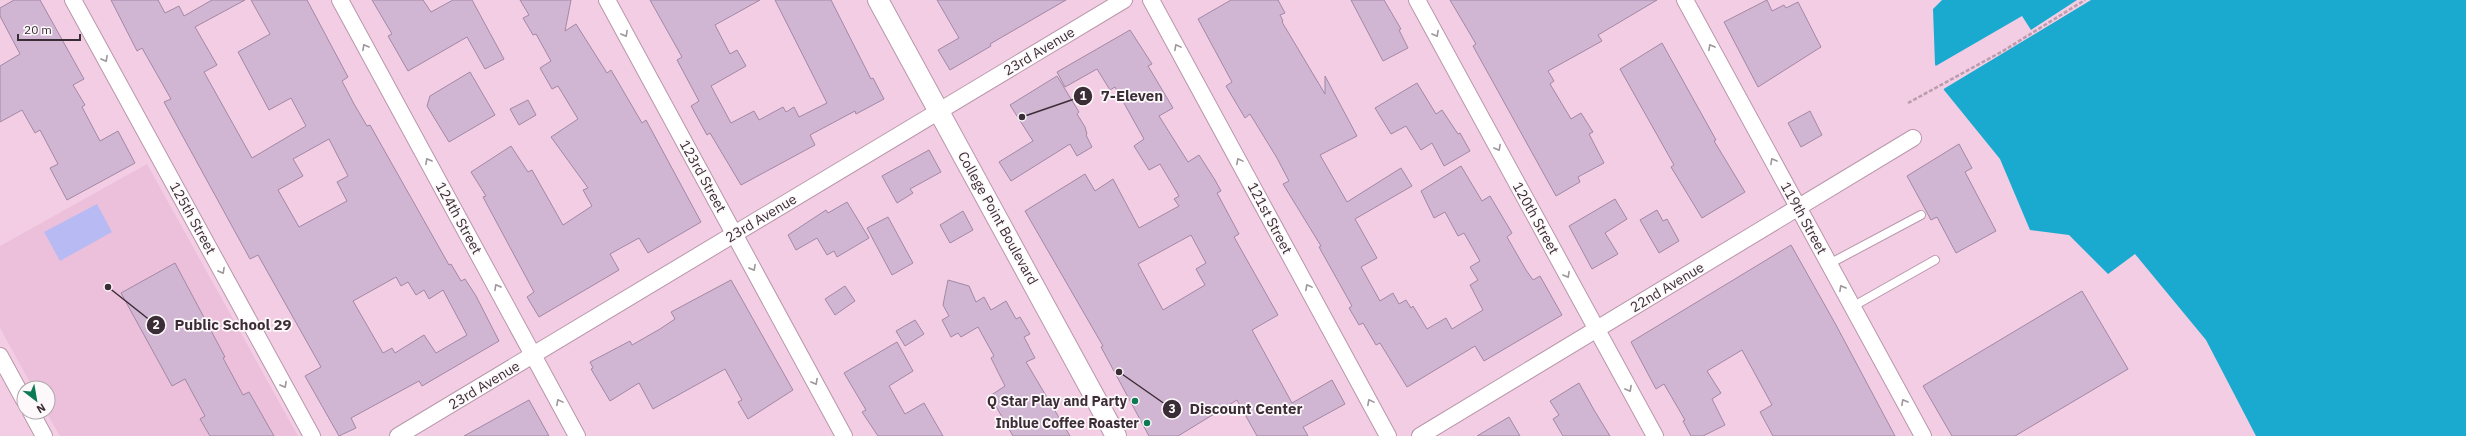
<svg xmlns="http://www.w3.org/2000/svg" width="2466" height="436" viewBox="0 0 2466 436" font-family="'IBM Plex Sans',sans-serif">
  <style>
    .built { fill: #ecc0da }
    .green { fill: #b8bbf3 }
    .water { fill: #1aaad0 }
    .pier { fill: #f3cde3 }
    .building { fill: #d1b6d4; stroke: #a288a5; fill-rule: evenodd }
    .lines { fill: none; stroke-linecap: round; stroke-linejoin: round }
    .service-casing { stroke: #b996ab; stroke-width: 10 }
    .minor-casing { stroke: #b996ab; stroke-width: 18 }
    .tertiary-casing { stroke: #b996ab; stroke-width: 22 }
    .path { stroke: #ba9cad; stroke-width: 2.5; stroke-dasharray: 4 2; stroke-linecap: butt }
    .service { stroke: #fff; stroke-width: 8 }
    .minor { stroke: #fff; stroke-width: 16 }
    .tertiary { stroke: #fff; stroke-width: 20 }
    .oneway { stroke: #9d969a }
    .poi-dot { fill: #0e7a54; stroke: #fdf9fb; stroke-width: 1.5 }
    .labels { text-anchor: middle; stroke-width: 3.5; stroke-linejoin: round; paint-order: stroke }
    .street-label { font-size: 14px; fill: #3b2d35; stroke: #fdf9fb }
    .poi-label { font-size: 14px; font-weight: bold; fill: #3b2d35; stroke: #fdf9fb; text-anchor: end }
    .leader { fill: none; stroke: #3b2d35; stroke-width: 1.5 }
    .callout-dot { fill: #3b2d35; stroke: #fdf9fb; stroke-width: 1.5 }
    .mark-label { font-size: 12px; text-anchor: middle; font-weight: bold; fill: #fff }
    .callout-label { font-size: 15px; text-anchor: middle; font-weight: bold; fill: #3b2d35; stroke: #fdf9fb; stroke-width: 3.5; stroke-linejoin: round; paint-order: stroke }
  </style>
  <rect width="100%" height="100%" fill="#f3cde3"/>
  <!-- built -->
  <path class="built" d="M147,164L298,436H60L46,412L48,388H33L0,328V246Z"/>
  <!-- green -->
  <path class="green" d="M97,204L112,232L60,261L44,232Z"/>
  <!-- water -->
  <path class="water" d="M1942,0H2466V436H2256L2206,340L2135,254L2108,274L2069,235L2030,230L2000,159L1944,90L1935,64L1933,9Z"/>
  <!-- pier -->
  <path class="pier" d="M2077,0H2091L1942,90L1934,67L2022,16L2031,30Z"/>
  <!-- building -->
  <path class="building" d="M14,0H40L84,79L73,85L85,105L82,107L100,141L118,131L135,163L67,200L50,168L58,164L40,130L35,133L22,110L0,122V66L20,54L0,16V8Z
    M111,0H158L165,13L179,6L184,16L212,0H245L195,27L217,65L204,72L252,158L306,126L291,98L269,110L238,52L270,34L251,0H307L348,77L342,81L354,104L367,126L370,125L449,265L451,264L461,281L465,279L476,296L499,341L422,386L419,381L351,418L356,428L339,436L305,376L321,367L258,255L250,259L164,102L171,99L142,48L137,51ZM329,139L348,176L337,182L347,201L299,227L278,190L303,176L293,159ZM396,277L401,286L408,282L416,295L424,290L429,299L443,290L467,335L436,353L424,335L395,353L392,348L383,353L353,301Z
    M372,0H423L431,12L453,0H472L504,59L485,69L467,37L408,71L388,36L392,34Z
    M520,0H571L565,31L576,24L607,73L611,70L642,123L646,120L701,222L648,253L639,238L610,254L619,270L539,317L527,297L534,292L483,197L486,196L471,172L511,146L528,172L532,170L563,225L592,206L583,190L588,188L551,137L578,119L558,86L552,89L540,68L551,61L536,34L533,35L523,18L529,15Z
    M650,0H760L715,25L730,54L737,50L746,66L711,86L731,123L754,111L759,120L783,107L786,112L794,107L799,117L827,103L775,0H831L871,79L873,78L884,99L856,114L855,111L810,135L815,145L741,185L710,133L707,135L691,106L699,101L677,60L682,57Z
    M937,0H1066L990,44L991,46L950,70L938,50L959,38Z
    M1231,0H1278L1285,13L1280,15L1283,21L1282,22L1325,94V76L1357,136L1320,155L1347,202L1401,168L1412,186L1355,219L1377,258L1361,267L1380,301L1393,293L1399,304L1406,300L1411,308L1413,306L1427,329L1446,318L1452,329L1483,310L1470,285L1478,280L1470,267L1480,261L1464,233L1458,236L1445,212L1434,218L1421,191L1461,166L1482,201L1490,196L1512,233L1507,237L1526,270L1533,280L1540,276L1562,315L1484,361L1475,346L1407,387L1380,343L1376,345L1363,323L1359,325L1349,308L1352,306L1319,247L1321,246L1283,184L1289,181L1277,158L1250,114L1245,118L1226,86L1232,82L1198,19Z
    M1351,0H1384L1401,29L1399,30L1408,48L1383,61Z
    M1450,0H1657L1598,35L1602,41L1548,71L1554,81L1550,84L1571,119L1581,113L1593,132L1589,134L1604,163L1578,177L1580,182L1556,196L1473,46L1476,44Z
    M1767,0L1772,11L1784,5L1786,8L1798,2L1821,47L1758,87L1724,22Z
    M1130,30L1152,64L1148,66L1173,108L1159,116L1188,162L1199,155L1215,180L1221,191L1217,193L1239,234L1234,237L1278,315L1252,330L1292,403L1332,380L1345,404L1303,427L1308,436H1257L1237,400L1178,436H1149L1101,347L1103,346L1025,211L1085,174L1095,191L1113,179L1139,228L1179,206L1174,199L1179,196L1160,164L1149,170L1134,146L1144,139L1115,87L1110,90L1097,69L1065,87L1057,72ZM1191,235L1206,263L1196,269L1205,285L1163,310L1138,264Z
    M1662,43L1716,140L1714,141L1745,192L1702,218L1671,167L1674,165L1620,69Z
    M470,72L495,115L449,142L427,106L430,96Z
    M1057,76L1079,112L1077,114L1085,127L1087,134L1086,135L1092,147L1077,156L1070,144L1011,181L999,162L1033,141L1010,105Z
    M1417,83L1436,114L1442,110L1458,134L1460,133L1470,151L1444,166L1432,143L1421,150L1406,126L1391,134L1375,108Z
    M528,100L536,115L519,125L510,109Z
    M1810,111L1822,135L1801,147L1788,123Z
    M1959,144L1972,168L1965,172L1996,231L1956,253L1937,217L1931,220L1907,176Z
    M929,150L941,172L910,189L913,193L897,203L882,176Z
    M1615,199L1627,219L1605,233L1618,254L1592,269L1569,226Z
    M847,202L869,238L837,257L834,251L827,255L817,238L796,250L788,235L826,210L828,213Z
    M1657,210L1663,221L1667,219L1679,241L1659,253L1640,220Z
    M963,211L973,230L950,243L940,225Z
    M888,217L913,263L892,275L867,228Z
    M1791,245L1836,325L1895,436H1773L1760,412L1772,405L1742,350L1707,371L1721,393L1712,399L1725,425L1703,436H1691L1683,421L1685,420L1664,384L1656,389L1631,342Z
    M175,263L225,357L223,358L243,395L249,392L274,436H210L200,419L205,416L185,379L172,386L121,293Z
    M731,280L793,390L748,419L738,402L742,400L725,369L653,409L639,383L610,401L591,369L593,368L590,362L630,341L632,345L660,329L675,319L671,312Z
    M948,280L969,286L976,302L984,297L991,310L1006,301L1016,319L1020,317L1030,334L1024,337L1035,358L1026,362L1070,436H1013L990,396L1005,386L991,358L994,356L978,327L961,337L958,333L951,337L942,320L949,316L943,305Z
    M845,286L855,301L835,315L825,299Z
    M2082,291L2128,369L2015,436H1952L1923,386Z
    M915,320L924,334L905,346L896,331Z
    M897,342L913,371L889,386L905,414L924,403L943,436H878L862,412L866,410L844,373Z
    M1579,383L1594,410L1610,436H1563L1553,419L1559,415L1550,401Z
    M529,400L549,436H464Z
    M1509,417L1520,436H1477Z"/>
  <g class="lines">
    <defs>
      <path id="service" d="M1829,264L1921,215
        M1852,307L1935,260"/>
      <path id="minor" d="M73,0L312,436
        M340,0L577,436
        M607,0L844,436
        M1151,0L1388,436
        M1417,0L1655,436
        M1685,0L1923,436
        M0,356L24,400
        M31,412L44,436
        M398,436L1124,0
        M1420,436L1913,138"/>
      <path id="tertiary" d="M878,0L1116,436"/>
    </defs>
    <!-- service casing -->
    <use href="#service" class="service-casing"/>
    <!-- minor casing -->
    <use href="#minor" class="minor-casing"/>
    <!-- tertiary casing -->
    <use href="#tertiary" class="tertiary-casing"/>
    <!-- path -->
    <path class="path" d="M1908,103L2003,51L2085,0"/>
    <!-- service -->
    <use href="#service" class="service"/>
    <!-- minor -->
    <use href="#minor" class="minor"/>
    <!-- tertiary -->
    <use href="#tertiary" class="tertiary"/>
  </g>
  <!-- one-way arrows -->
  <defs><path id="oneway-chevron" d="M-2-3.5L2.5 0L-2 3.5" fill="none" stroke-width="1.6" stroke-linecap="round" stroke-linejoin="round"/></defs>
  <g class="oneway">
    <use href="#oneway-chevron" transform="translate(625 34) rotate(61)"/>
    <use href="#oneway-chevron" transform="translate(1436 34) rotate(61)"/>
    <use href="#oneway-chevron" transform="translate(365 47) rotate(-119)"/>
    <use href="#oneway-chevron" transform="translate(1177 47) rotate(-118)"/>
    <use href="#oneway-chevron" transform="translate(1711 47) rotate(-119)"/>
    <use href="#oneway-chevron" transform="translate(105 59) rotate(61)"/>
    <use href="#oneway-chevron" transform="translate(1498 148) rotate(61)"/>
    <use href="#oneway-chevron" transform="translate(428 161) rotate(-119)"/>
    <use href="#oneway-chevron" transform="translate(1239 161) rotate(-118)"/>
    <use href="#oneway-chevron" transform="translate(1773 161) rotate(-119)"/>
    <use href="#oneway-chevron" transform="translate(753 268) rotate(61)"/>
    <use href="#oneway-chevron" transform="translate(222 271) rotate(61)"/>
    <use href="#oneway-chevron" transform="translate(1567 275) rotate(61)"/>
    <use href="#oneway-chevron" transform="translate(497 287) rotate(-119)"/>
    <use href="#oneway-chevron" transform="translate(1308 287) rotate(-118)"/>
    <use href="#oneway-chevron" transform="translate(1842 288) rotate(-119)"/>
    <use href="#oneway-chevron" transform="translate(815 382) rotate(61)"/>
    <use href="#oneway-chevron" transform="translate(284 385) rotate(61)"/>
    <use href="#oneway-chevron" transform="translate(1629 389) rotate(61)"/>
    <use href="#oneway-chevron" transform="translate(559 402) rotate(-118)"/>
    <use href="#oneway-chevron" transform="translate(1370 402) rotate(-118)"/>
    <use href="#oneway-chevron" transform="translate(1904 402) rotate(-119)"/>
  </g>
  <!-- markers -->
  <g class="poi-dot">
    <circle cx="1135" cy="401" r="4"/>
    <circle cx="1147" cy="423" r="4"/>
  </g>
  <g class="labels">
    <!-- street labels -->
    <g class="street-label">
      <text transform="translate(1039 51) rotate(-31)" y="5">23rd Avenue</text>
      <text transform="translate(703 176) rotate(61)" y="5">123rd Street</text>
      <text transform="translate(193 218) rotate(61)" y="5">125th Street</text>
      <text transform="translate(459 218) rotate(61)" y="5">124th Street</text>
      <text transform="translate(761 218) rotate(-31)" y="5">23rd Avenue</text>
      <text transform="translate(998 218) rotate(61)" y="5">College Point Boulevard</text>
      <text transform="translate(1270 218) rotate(62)" y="5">121st Street</text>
      <text transform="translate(1536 218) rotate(61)" y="5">120th Street</text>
      <text transform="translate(1804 218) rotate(61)" y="5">119th Street</text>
      <text transform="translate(1667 287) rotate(-31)" y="5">22nd Avenue</text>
      <text transform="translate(484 385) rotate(-31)" y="5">23rd Avenue</text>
    </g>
    <!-- poi labels -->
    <g class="poi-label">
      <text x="1127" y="406">Q Star Play and Party</text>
      <text x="1139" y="428">Inblue Coffee Roaster</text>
    </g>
  </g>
  <!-- callouts -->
  <path class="leader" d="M1022 117L1083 96M108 287L156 325M1119 372L1172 409"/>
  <g class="callout-dot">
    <circle cx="1022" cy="117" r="4"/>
    <circle cx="108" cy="287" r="4"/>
    <circle cx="1119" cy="372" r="4"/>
    <circle cx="1083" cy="96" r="10"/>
    <circle cx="156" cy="325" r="10"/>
    <circle cx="1172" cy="409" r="10"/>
  </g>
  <g class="mark-label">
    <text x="1083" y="100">1</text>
    <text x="156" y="329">2</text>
    <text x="1172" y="413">3</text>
  </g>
  <g class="callout-label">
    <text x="1132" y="101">7-Eleven</text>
    <text x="233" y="330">Public School 29</text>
    <text x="1246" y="414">Discount Center</text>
  </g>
  <!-- north arrow -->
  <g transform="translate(36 400) rotate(149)"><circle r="19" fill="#fdf9fb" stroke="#afa7ac"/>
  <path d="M0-3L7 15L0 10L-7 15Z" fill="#0e7a54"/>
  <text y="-6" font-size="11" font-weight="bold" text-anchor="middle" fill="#3b2d35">N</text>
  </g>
  <!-- scale -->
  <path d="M18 34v6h62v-6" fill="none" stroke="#3b2d35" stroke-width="2"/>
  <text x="24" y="34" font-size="12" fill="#3b2d35" stroke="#fdf9fb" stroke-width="3" paint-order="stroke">20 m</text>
</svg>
